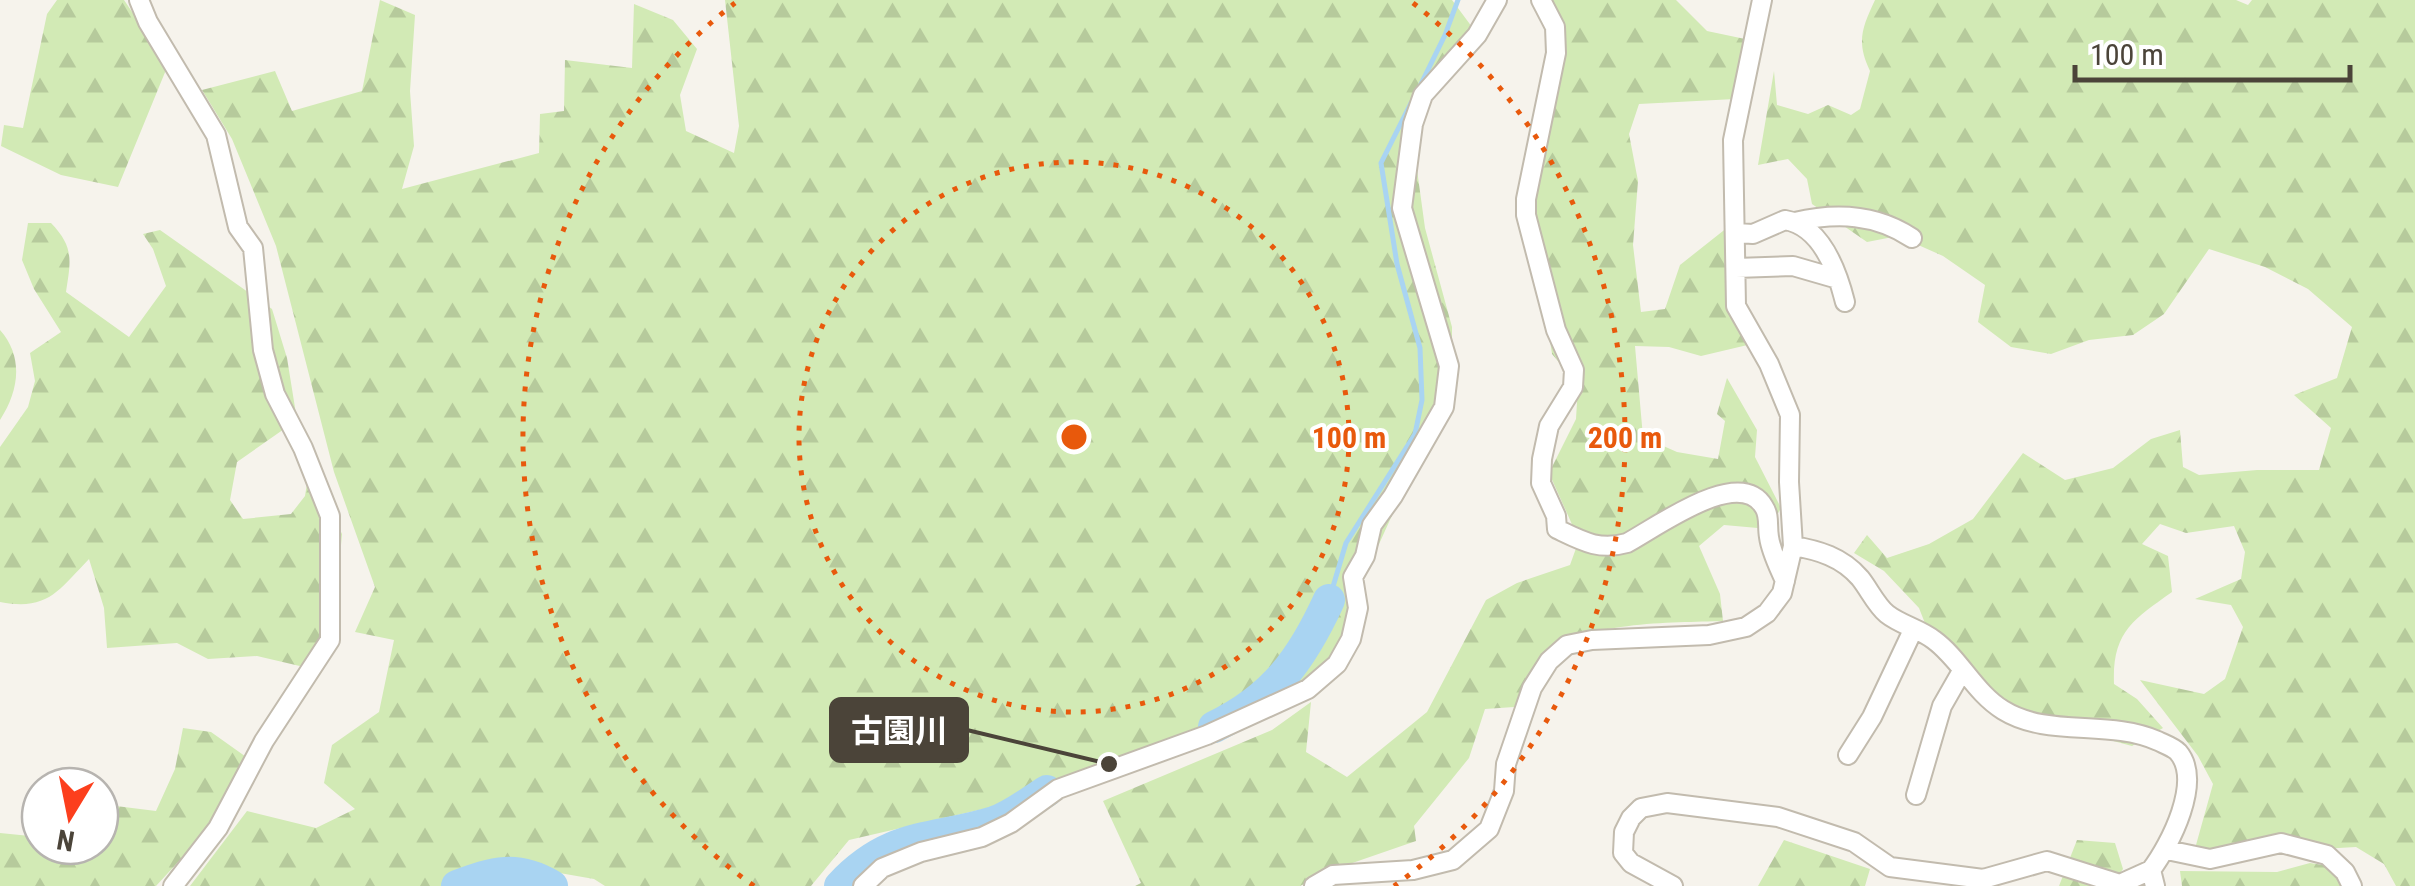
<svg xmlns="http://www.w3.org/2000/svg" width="2415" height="886" viewBox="0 0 2415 886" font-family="'Roboto Condensed','Noto Sans JP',sans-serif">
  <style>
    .forest { fill: url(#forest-firs) }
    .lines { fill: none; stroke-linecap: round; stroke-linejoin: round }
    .stream { stroke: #a9d4f2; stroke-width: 5 }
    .river { stroke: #a9d4f2; stroke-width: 32 }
    .street-casing { stroke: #c2bbae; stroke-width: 22 }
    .street { stroke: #fff; stroke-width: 18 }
    .ring { fill: none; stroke: #e8590c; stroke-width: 5; stroke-dasharray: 5 10 }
    .centre { fill: #e8590c; stroke: #fff; stroke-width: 5 }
    .ring-label { font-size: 30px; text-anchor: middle; font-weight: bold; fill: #e8590c; stroke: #fff; stroke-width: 8; stroke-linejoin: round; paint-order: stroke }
    .leader { fill: none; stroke: #4b4439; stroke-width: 4 }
    .callout-dot { fill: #4b4439; stroke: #fff; stroke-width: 4 }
    .callout { fill: #4b4439; stroke: #4b4439; stroke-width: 4 }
    .callout-label { font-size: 32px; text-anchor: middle; font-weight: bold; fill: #fff }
  </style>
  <defs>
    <pattern id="forest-firs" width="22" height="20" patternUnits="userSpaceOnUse" patternTransform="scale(2.5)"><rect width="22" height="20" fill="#d2eab5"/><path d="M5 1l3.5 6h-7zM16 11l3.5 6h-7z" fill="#b6ca9c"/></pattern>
  </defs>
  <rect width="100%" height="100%" fill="#f6f3ec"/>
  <!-- forest -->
  <path class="forest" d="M57,0H124L168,65L118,187L61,175L1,146L4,125L23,128L47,14Z
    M380,0L415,15L410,91L414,146L402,189L539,153L540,114L564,111L565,60L632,68L634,4L673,20L697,49L680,95L686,131L734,153L739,126L725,0H1452L1472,27L1453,63L1425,103L1415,155L1425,228L1452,327V383L1360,586L1354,628L1334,660L1256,719L1114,779L849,840L811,886H605L594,879L525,867L466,886H190L247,811L316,828L355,809L324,783L332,745L379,712L394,640L355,632L375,587L334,472L276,246L232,139L202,90L275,71L292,111L362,91Z
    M1548,0H1676L1707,31L1745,39L1735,99L1639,104L1629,134L1638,181L1633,245L1641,312L1665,309L1680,265L1728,227L1738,280L1756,343L1701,356L1669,347L1635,346L1643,437L1677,452L1718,459L1725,421L1717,414L1727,378L1757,430L1755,457L1781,508L1769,529L1724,525L1699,546L1720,594L1723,621C1673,623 1578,620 1542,659C1531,672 1523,692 1514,707L1485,709L1469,758L1414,826L1416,841L1335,869L1300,886H1135L1141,883L1103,801L1272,730L1311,702L1306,752L1347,777L1427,712L1486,600L1517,583L1570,565L1579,540L1549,473L1576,419L1578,385L1552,354L1531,217L1557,73Z
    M1875,0H2236L2248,5L2252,0H2415V886H2396L2384,864L2356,847L2218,855L2196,845L2213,784L2198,756L2140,680L2204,694L2225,679L2243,627L2231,605L2195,599L2241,579L2245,552L2234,526L2186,533L2160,524L2142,544L2168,556L2172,592C2133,620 2112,632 2114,684L2137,699L2163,728L2132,746L2057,726L1999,705L1939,659L1919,608L1884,571L1854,553L1867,535L1887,558L1929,544L1973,519L2023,453L2065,480L2113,468L2151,439L2180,430L2183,467L2199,475L2257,470H2319L2331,428L2294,395L2337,378L2352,327L2308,289L2265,267L2209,249L2164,314L2133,335L2089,340L2051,354L2011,347L1978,322L1985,285L1943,256L1898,236L1867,242L1812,204L1807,179L1788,159L1758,165L1774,71L1777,105L1808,114L1828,105L1851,115L1860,109L1870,71C1856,42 1862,28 1875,0Z
    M28,223H51C74,247 71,260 66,292L129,337L166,286L153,249L143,234L160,230L272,309L287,358L297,420L237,462L230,500L243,519L291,514L305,496L310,465L342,534L334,624L304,667L257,656L208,659L177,643L107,648L104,608L89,559C58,591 48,611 0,602V447L28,407L35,381L30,353L61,332L34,289L22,260Z
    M0,330C24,357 19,391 0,420Z
    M183,728L211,732L249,759L202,836L156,886H0V833L40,837V846H100V804L156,811L175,769Z
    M1784,840L1870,869L1865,886H1758Z
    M2077,840L2115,843L2123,869L2111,886H2059Z
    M2310,863L2336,867L2357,886H2182L2180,871L2277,872Z"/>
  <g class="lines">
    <!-- stream -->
    <path class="stream" d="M1419,88L1445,35L1458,0
      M1329,600L1346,543L1415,434L1422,400L1420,348L1397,264L1381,163L1411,103"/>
    <!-- river -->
    <path class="river" d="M1214,727C1274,698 1302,659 1329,600
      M457,886C494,872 517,865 552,886
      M840,886C890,832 932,841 994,822C1012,816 1031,801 1047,791"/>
    <defs>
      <path id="street" d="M139,0L148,22L216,135L238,227L253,248L263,350L275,394L303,448L330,516V640L264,741L218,828L173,886
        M1541,0L1555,27L1556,53L1526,199V215L1556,330L1574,370L1573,387L1549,426L1542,459L1541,483L1556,516L1557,529C1582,541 1599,551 1627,543C1657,527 1740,465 1764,507C1770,516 1767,526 1769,537C1771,552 1779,567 1785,581
        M1795,222C1837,212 1876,214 1912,238
        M1736,233L1753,234L1785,220C1821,226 1837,270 1845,302
        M1736,268L1793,266L1838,279
        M1793,546C1818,550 1842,557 1860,578C1869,589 1876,605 1887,614C1901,625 1920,629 1934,640C1960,659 1975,693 2003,710C2048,738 2108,719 2158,741C2164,744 2173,747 2178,752C2203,781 2170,845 2151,870L2155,886
        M1848,755L1872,717L1913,630
        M1916,795L1942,706L1962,671
        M2167,850L2210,859L2281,843L2327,855L2345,872L2352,886
        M863,886L882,868L921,852L982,837L1011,823L1058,789L1207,735L1308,689L1337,664L1351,639L1358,608L1353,577L1365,556L1372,525L1393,496L1444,407L1449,366L1402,208L1413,124L1423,95L1477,35L1497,0
        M1314,886L1333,875L1413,870L1453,860L1489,829L1504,791L1506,764L1532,688L1549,661L1567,645L1592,640L1709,635L1746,627L1767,613L1782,593L1793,546L1789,482L1790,415L1769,364L1736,306L1733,140L1762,0
        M1673,886L1631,863L1623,853L1624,832L1631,818L1641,808L1667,803L1778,817L1854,842L1890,867L1983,879L2047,861L2120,884L2151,870"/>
    </defs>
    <!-- street casing -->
    <use href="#street" class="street-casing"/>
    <!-- street -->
    <use href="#street" class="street"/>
  </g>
  <!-- distance rings -->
  <g class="ring">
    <circle cx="1074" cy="437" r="275"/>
    <path d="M754 886A551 551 0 0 1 735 3M1413 3A551 551 0 0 1 1394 886"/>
  </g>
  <circle cx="1074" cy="437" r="15" class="centre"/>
  <g class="ring-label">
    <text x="1349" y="448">100 m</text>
    <text x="1625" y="448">200 m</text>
  </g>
  <!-- callouts -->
  <path class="leader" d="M1109 764L967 730"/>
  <circle class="callout-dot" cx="1109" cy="764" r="10"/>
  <rect class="callout" x="831" y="699" width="136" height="62" rx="10"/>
  <g class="callout-label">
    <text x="899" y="742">古園川</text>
  </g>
  <!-- north arrow -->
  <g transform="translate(70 816) rotate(190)"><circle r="48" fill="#ffffff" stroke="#b7b4b0" stroke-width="2.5"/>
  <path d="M0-8L18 38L0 25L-18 38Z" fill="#fc3f1d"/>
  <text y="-15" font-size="28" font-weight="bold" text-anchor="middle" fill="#4b4439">N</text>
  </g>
  <!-- scale -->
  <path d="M2075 65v15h275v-15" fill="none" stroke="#4b4439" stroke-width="5"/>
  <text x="2090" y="65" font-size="30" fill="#4b4439" stroke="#ffffff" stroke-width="8" paint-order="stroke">100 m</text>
</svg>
